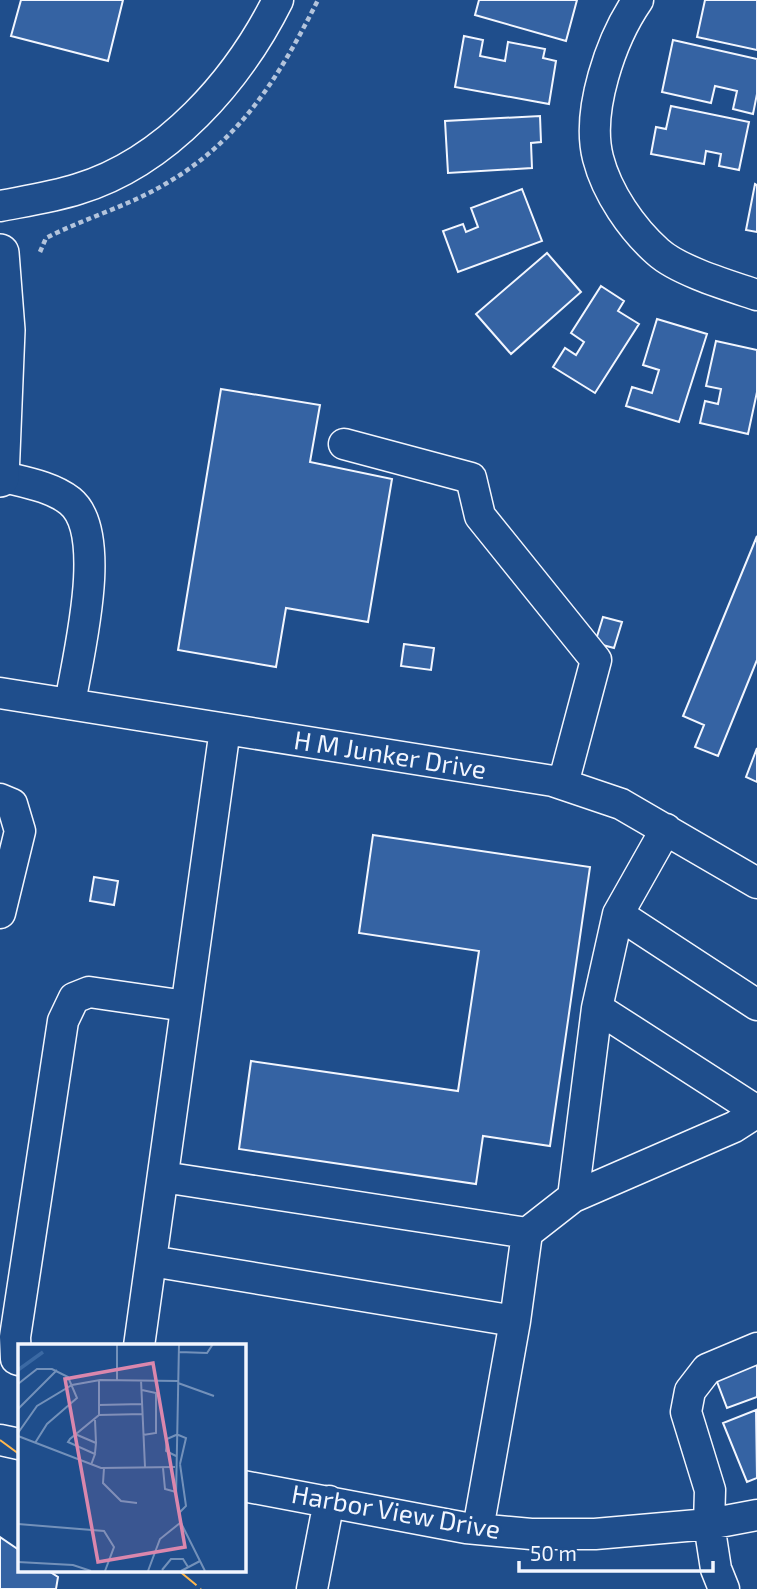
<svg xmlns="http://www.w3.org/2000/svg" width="757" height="1589" viewBox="0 0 757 1589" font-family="'Exo 2',sans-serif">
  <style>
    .building { fill: #3563a3; stroke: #f2f6ff; stroke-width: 2 }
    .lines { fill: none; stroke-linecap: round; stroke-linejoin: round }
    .minor-casing { stroke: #f2f6ff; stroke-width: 33 }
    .major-casing { stroke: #f2f6ff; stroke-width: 40 }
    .path { stroke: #b3c4dc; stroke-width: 4.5; stroke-dasharray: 5 3.5; stroke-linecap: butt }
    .minor { stroke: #1f4e8c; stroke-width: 30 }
    .major { stroke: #1f4e8c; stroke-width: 37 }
    .power { stroke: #ffb74d; stroke-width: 2; stroke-dasharray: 24 5 3.5 5; stroke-linecap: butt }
    .labels { text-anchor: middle; stroke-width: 5; stroke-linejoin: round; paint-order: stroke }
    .street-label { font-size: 26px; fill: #f2f6ff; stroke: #1f4e8c }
    .inset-river { fill: none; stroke: #3b69a3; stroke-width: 3.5 }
    .inset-road { fill: none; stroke: #7391ba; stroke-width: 2 }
    .view { fill: #da87ad; fill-opacity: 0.15; stroke: #da87ad; stroke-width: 3.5 }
    .inset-edge { fill: none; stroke: #f2f6ff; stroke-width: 3.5 }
  </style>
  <rect width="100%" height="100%" fill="#1f4e8c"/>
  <!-- building -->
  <path class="building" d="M21,0H123L108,61L11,36Z
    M479,0H577L566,41L475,15Z
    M705,0H757V50L697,37Z
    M464,36L483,40L480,56L505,61L508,42L545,49L543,58L556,61L549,104L455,87Z
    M673,40L757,59V94L753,114L733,109L737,91L715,86L711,103L662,92Z
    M671,106L749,122L739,170L719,166L721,154L706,151L704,164L651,154L656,127L666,129Z
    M540,116L541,142L531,143L532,168L448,173L445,121Z
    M755,184L757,185V232L746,230Z
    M522,189L542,241L458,272L443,231L463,224L466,232L478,227L471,208Z
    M547,253L581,292L511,354L476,314Z
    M601,286L624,301L618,311L639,324L595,393L553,367L565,348L576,355L584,342L571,333Z
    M657,319L707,334L679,422L626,406L632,387L652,393L659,370L643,365Z
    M716,341L757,350V392L748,434L700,423L705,401L718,404L721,389L706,386Z
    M221,389L320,405L310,462L392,479L368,622L286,608L276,667L178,650Z
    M757,536V660L718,756L695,747L704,725L683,716Z
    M603,617L622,622L614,648L595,643Z
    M404,644L434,648L431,670L401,666Z
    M757,748V782L746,777Z
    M373,835L590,867L550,1146L483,1136L476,1184L239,1149L251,1061L458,1091L479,951L359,933Z
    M94,877L118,881L114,905L90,901Z
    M757,1364V1397L727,1408L716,1379Z
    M756,1410L757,1478L747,1482L723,1423Z
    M0,1537L19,1550V1570H47L58,1577L56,1589H0Z"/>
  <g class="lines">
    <defs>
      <path id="minor" d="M638,0C611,39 586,111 598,158C607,193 632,229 658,252C679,271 730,286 757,295
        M0,206C26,201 53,197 78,189C167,162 238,80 278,0
        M344,444L471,478L480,516L596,660L563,784
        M0,476C23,482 51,486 70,501C110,533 77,659 70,704
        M0,693L553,781L621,804L757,883
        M0,799L12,804L20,831L0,913
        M666,829L618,914L757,1005
        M618,914L597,1008L757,1111
        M163,1177L527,1233
        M573,1197L597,1008
        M151,1261L515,1321L527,1233L573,1197L734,1127L757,1112
        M139,1346L225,729
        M19,1360L16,1359L15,1337L63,1021L74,998L89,992L186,1006
        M0,1440L19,1444
        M243,1486L466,1528L531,1534H595L709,1524L757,1515
        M478,1529L515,1321
        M312,1589L329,1501
        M724,1589L716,1569L709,1524L710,1490L686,1412L690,1391L707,1369L757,1348"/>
      <path id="major" d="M0,253L6,330L0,478"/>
    </defs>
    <!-- minor casing -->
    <use href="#minor" class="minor-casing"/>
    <!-- major casing -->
    <use href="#major" class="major-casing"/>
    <!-- path -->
    <path class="path" d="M40,252L46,238C85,218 129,206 167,183C242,139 280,75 318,0"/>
    <!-- minor -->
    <use href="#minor" class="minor"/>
    <!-- major -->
    <use href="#major" class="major"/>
    <!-- power -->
    <path class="power" d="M0,1440L19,1454
      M178,1570L201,1589"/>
  </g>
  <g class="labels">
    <!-- street labels -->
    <g class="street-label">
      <text transform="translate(390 755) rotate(9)" y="9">H M Junker Drive</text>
      <text transform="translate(396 1512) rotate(10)" y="9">Harbor View Drive</text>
    </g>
  </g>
  <!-- overview -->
  <g transform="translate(18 1344)">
    <rect width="228" height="228" fill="#1f4e8c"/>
    <path class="inset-river" d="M0,26L25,8"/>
    <path class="inset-road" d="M161,0L158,153L163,179L187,227M161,8L189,9L195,0M99,36V0M123,36L127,123M160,39L196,52M0,40L19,25H34L50,33L59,54L29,80L17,99M124,46L138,49V89L125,91M81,61V36M0,65L39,26M81,71L125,70M77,76L78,99M0,89L19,62L54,41L82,36L160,37M57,90L78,99L77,109M158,90L168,94L162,120M0,92L83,124L157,123M158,112L148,107L149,95L158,91M73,121L77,110L50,98L52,95L81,71V61L124,60M86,124L85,139L103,157L119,159M145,124L147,145L158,148M161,169L168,162L162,120M0,180L86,187L96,203L87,227M0,218L55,221L73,227M144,226L153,215H165L170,223M130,227L142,195L162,179M163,227L182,217"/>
    <path class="view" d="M135,19L167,203L80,218L47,35Z"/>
    <rect width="228" height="228" class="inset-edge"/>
  </g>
  <!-- scale -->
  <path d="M519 1561v10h194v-10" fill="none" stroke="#f2f6ff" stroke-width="3.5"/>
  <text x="530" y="1561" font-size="21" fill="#f2f6ff" stroke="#1f4e8c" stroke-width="5" paint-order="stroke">50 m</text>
</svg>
